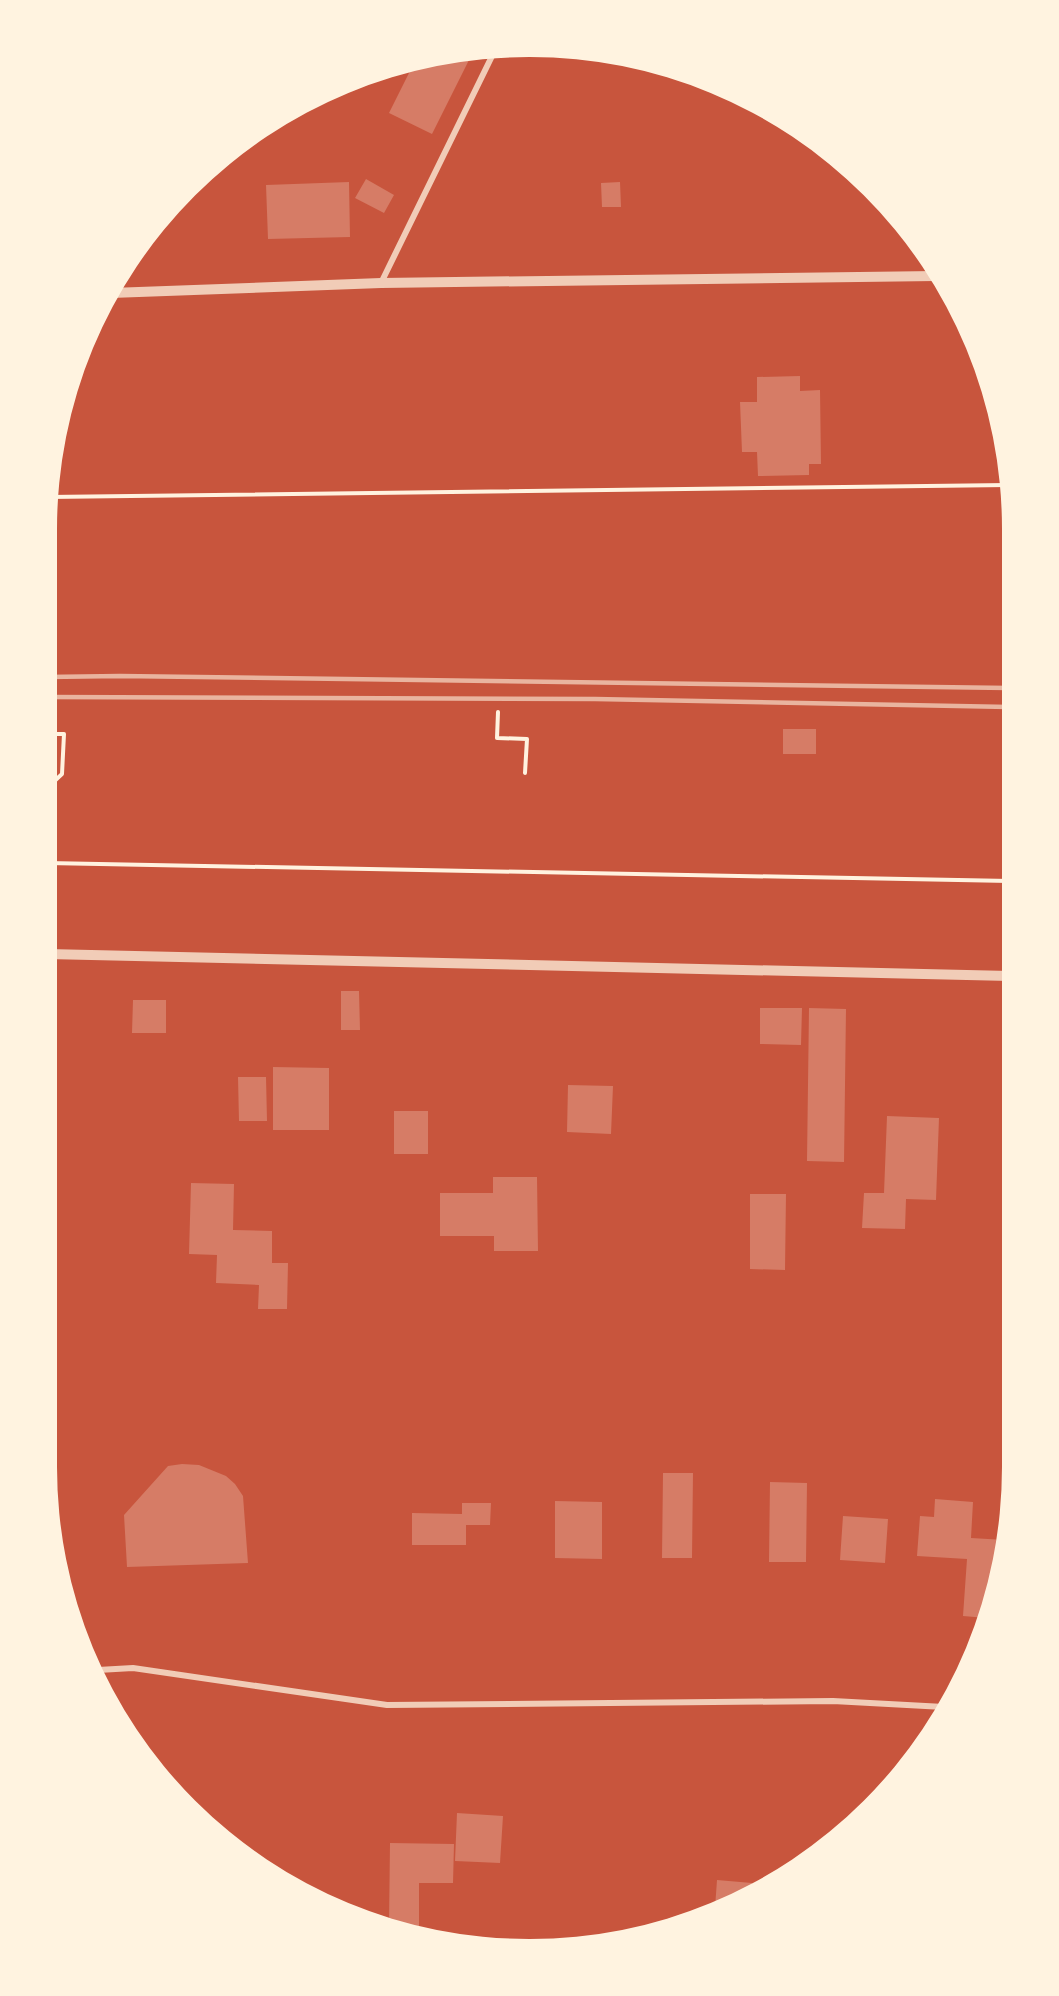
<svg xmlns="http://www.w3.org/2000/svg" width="1059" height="1996" viewBox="0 0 1059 1996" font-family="Montserrat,sans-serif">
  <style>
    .building { fill: #d67c66 }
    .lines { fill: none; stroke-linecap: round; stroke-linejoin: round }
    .path { stroke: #fff3e0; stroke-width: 4 }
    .minor { stroke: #f1ccb7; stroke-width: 6 }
    .tertiary { stroke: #f1ccb7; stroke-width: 10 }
    .rail { stroke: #e9b49f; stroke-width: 4.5 }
  </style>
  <rect width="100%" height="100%" fill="#c8553d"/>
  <!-- building -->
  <path class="building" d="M474,50L432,134L389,113L414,63Z
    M366,179L394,195L384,213L355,198Z
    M349,182L350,237L268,239L266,185Z
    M620,182L621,207H602L601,183Z
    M800,376V391L820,390L821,464H809V475L758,476L757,452H742L740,402H757V377Z
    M783,729H816V754H783Z
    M341,991H359L360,1030H341Z
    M133,1000H166V1033H132Z
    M760,1008H802L801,1045L760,1044Z
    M809,1008L846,1009L844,1162L807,1161Z
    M273,1067L329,1068V1130H273Z
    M238,1077H266L267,1121H239Z
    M568,1085L613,1086L611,1134L567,1132Z
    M394,1111H428V1154H394Z
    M887,1116L939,1118L936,1200L906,1199L905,1229L862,1228L864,1193H884Z
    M493,1177H537L538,1251H494V1236H440V1193H493Z
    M191,1183L234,1184L233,1230L272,1231V1263H288L287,1309H258L259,1285L216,1283L217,1255L189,1254Z
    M750,1194H786L785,1270L750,1269Z
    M182,1464L199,1465L226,1476L235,1484L243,1496L248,1563L127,1567L124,1515L168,1466Z
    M663,1473H693L692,1558H662Z
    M770,1482L807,1483L806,1562H769Z
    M935,1499L973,1502L971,1538L1005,1540L999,1572L992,1571L989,1609L986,1618L963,1616L967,1559L917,1556L920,1516L934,1517Z
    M555,1501L602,1502V1559L555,1558Z
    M462,1503H491L490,1525H466V1545H412V1513L462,1514Z
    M843,1516L888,1519L885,1563L840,1560Z
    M457,1813L503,1816L500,1863L455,1861Z
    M390,1843L454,1844L453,1883H419V1935L405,1933L389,1926Z
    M717,1880L752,1883L751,1894L743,1900L715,1908Z
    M533,1940L580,1942V1946L533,1947Z"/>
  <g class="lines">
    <!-- path -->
    <path class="path" d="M48,497L1008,485
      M498,712L497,738L527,739L525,773
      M47,788L62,774L64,734H47
      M47,863L1010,881"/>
    <!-- minor -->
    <path class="minor" d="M381,283L495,50
      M98,1670L133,1668L387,1705L833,1701L944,1707"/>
    <!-- tertiary -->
    <path class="tertiary" d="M111,293L381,283L936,276
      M47,954L1010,976"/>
    <!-- rail -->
    <path class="rail" d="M47,677L120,676L1009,688
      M47,697L595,699L1009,707"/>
  </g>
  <!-- crop -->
  <path d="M0 0H1059V1996H0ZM529 57H530A472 472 0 0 1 1002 529V1467A472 472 0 0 1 530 1939H529A472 472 0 0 1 57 1467V529A472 472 0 0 1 529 57Z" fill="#fff3e0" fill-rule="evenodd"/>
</svg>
